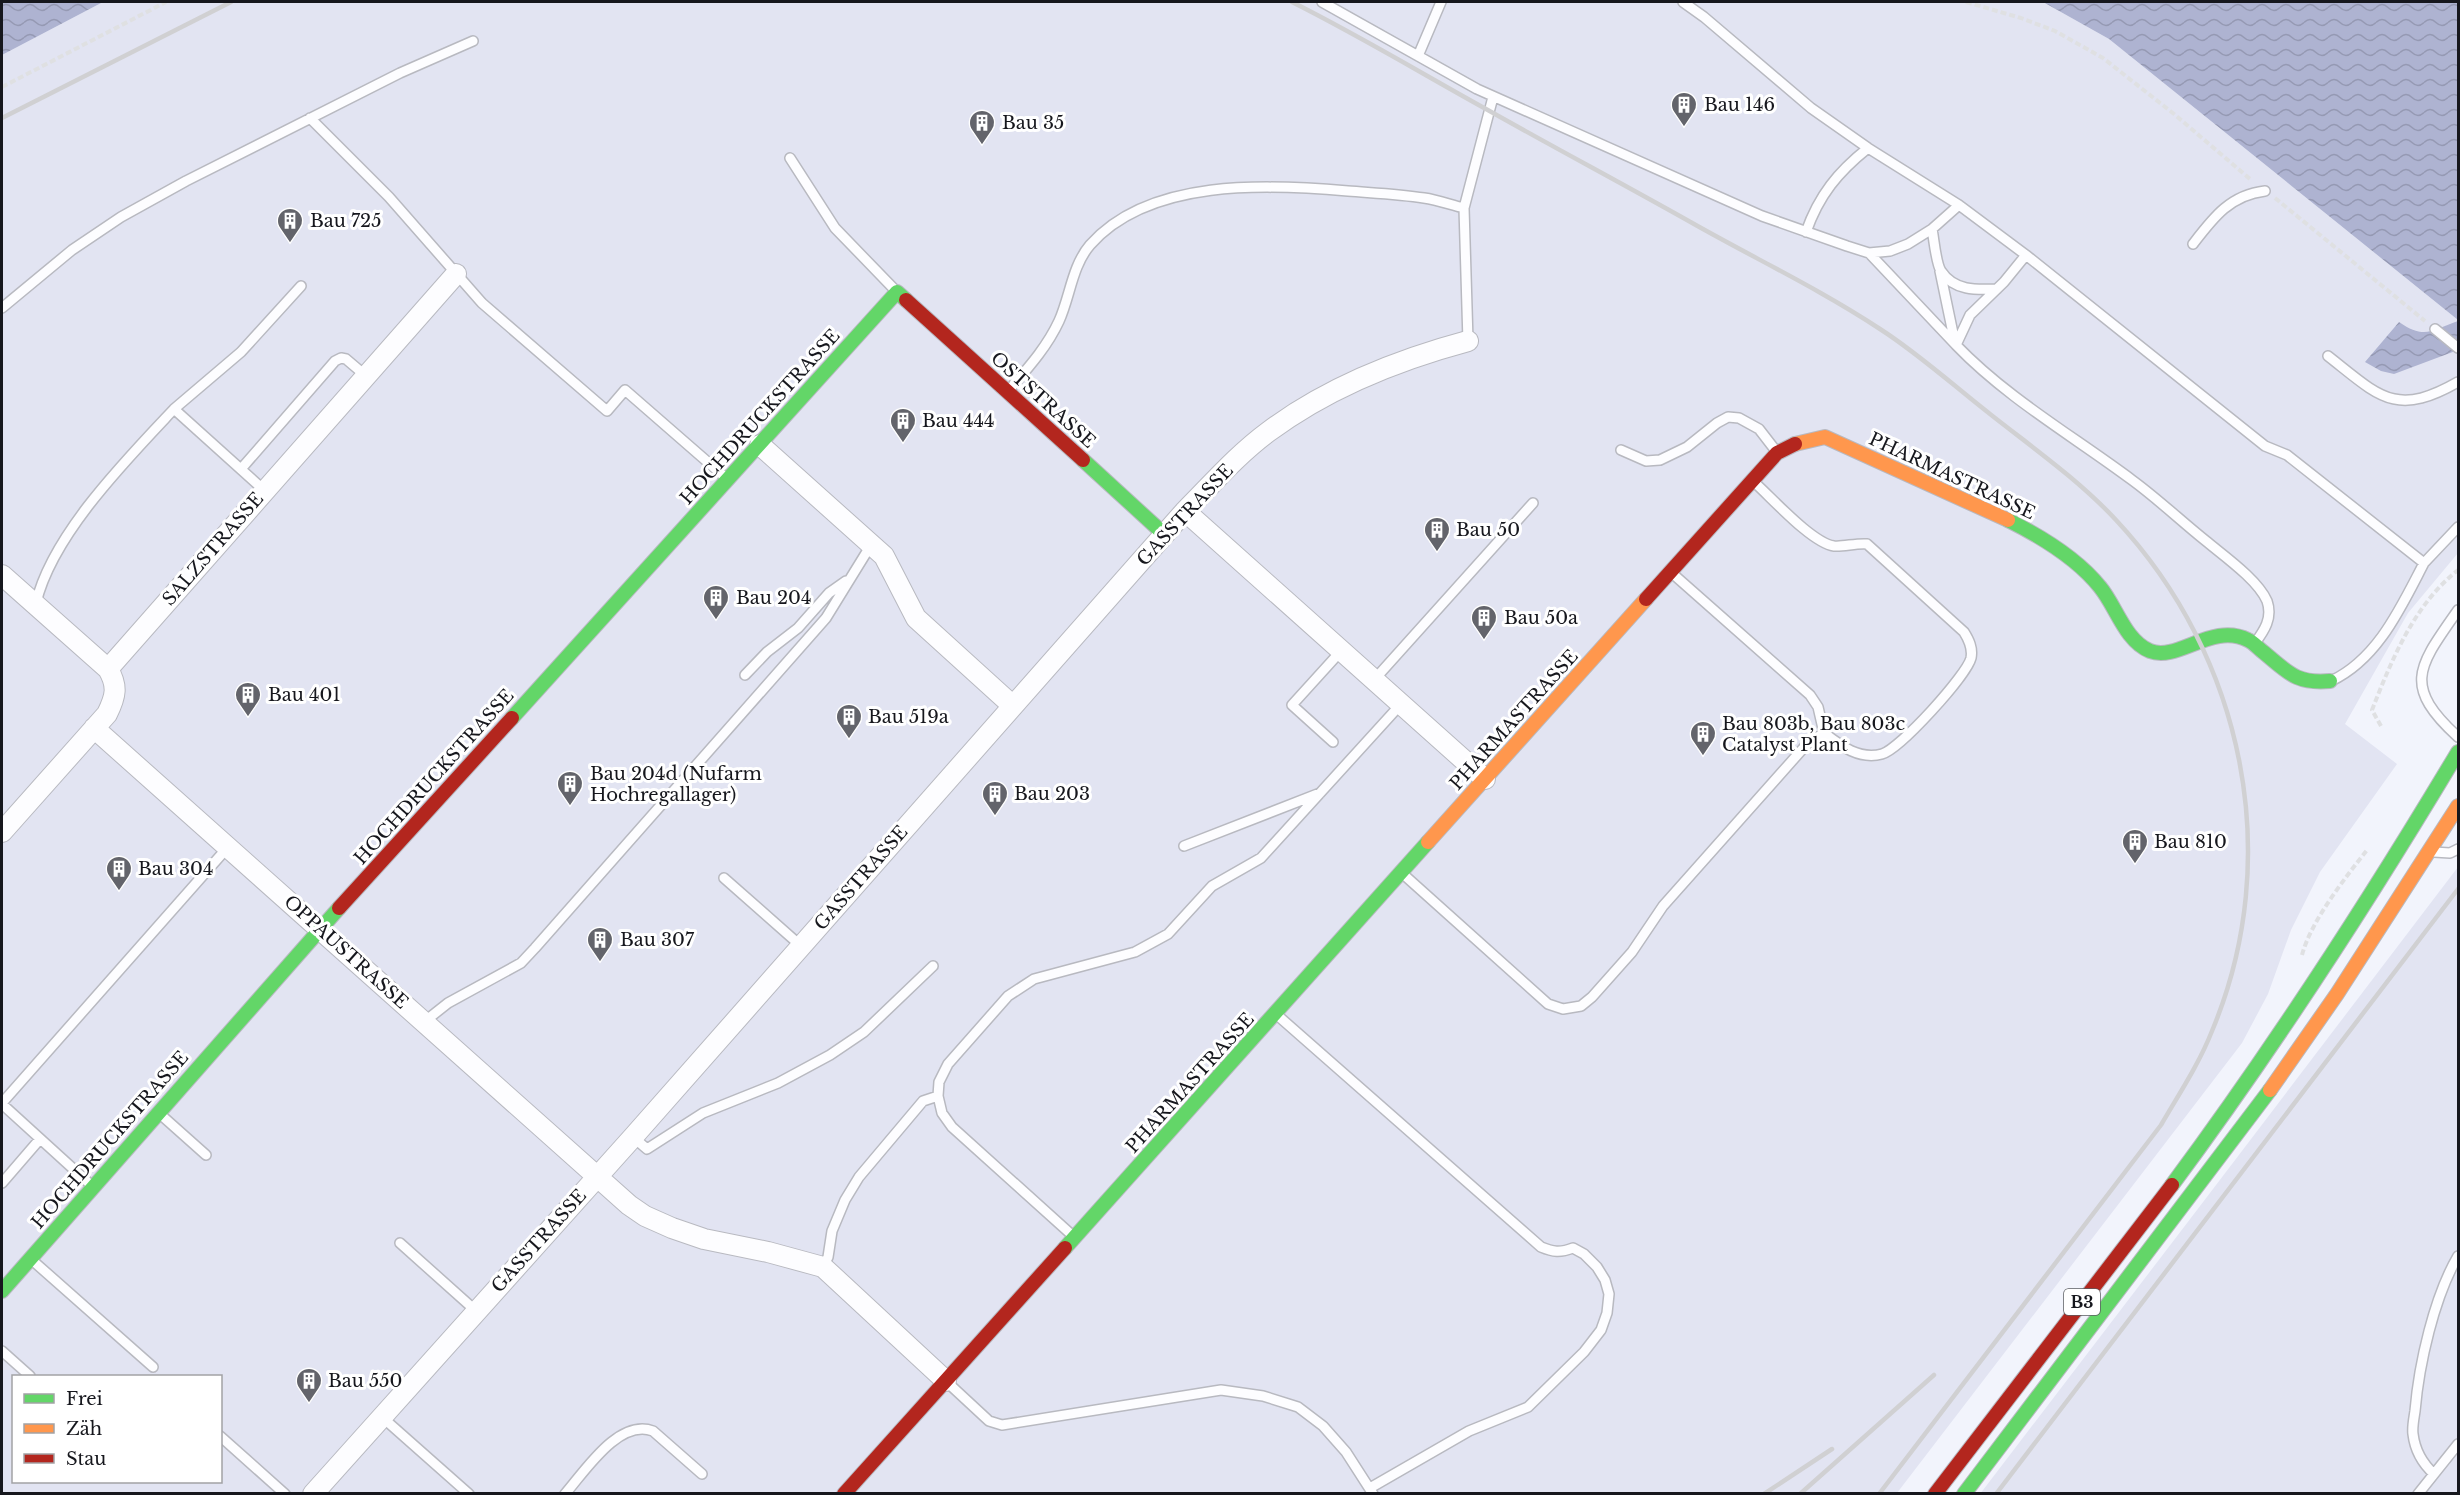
<svg xmlns="http://www.w3.org/2000/svg" width="2460" height="1495" viewBox="0 0 2460 1495" font-family="'Libre Baskerville',serif">
  <style>
    .built { fill: #e2e4f2; fill-rule: evenodd }
    .water { fill: url(#water-waves) }
    .lines { fill: none; stroke-linecap: round; stroke-linejoin: round }
    .lane-casing { stroke: #b8b9c0; stroke-width: 12 }
    .street-casing { stroke: #b8b9c0; stroke-width: 22 }
    .fast-casing { stroke: #b8b9c0; stroke-width: 16 }
    .slow-casing { stroke: #b8b9c0; stroke-width: 16 }
    .jam-casing { stroke: #b8b9c0; stroke-width: 16 }
    .path { stroke: #dfe0e2; stroke-width: 4; stroke-dasharray: 6 3; stroke-linecap: butt }
    .lane { stroke: #fdfdff; stroke-width: 9 }
    .street { stroke: #fdfdff; stroke-width: 20 }
    .fast { stroke: #63d668; stroke-width: 14 }
    .slow { stroke: #ff974d; stroke-width: 14 }
    .jam { stroke: #b3261e; stroke-width: 14 }
    .rail { stroke: #d0d0d2; stroke-width: 4.5 }
    .labels { text-anchor: middle; stroke-width: 6; stroke-linejoin: round; paint-order: stroke }
    .shield { fill: #fff; stroke: #5c5d61; stroke-width: 1.5 }
    .shield-label { font-size: 16px; font-weight: bold; fill: #16171d }
    .poi-label { font-size: 18px; fill: #16171d; stroke: #fff; text-anchor: start }
    .street-label { font-size: 18px; fill: #16171d; stroke: #fff }
  </style>
  <defs>
    <pattern id="water-waves" width="16" height="10" patternUnits="userSpaceOnUse" patternTransform="scale(1.5)"><rect width="16" height="10" fill="#aeb3d1"/><path d="M0 5q4-4 8 0t8 0" fill="none" stroke="#9599b3"/></pattern>
  </defs>
  <rect width="100%" height="100%" fill="#f2f4fc"/>
  <!-- built -->
  <path class="built" d="M103,2H2043L2109,39L2458,320V553L2408,613L2345,724L2397,764L2320,872L2291,930L2268,994L2242,1043L1897,1493H2V55ZM14,1376H220V1482H14Z
    M2458,867V1493L1980,1494L2197,1210Z"/>
  <!-- water -->
  <path class="water" d="M2,2H103L2,55Z
    M2043,2H2458V320L2109,39Z
    M2458,321V350L2394,374L2381,371L2365,362L2399,322C2425,340 2432,330 2458,321Z"/>
  <g class="lines">
    <defs>
      <path id="lane" d="M1322,2L1477,89L1762,216L1847,246L1869,253L1890,251L1908,244L1932,229L1959,205
        M1683,2L1704,17L1811,108L1868,148L1959,205L2026,255L2265,446L2287,455L2424,563L2458,527
        M1418,56L1441,2
        M310,118L389,197L482,303L607,411L625,390L726,478
        M790,158L835,228L896,291
        M1932,229C1934,239 1936,264 1941,271C1954,291 1976,290 1997,289
        M1806,232C1819,195 1838,172 1868,148
        M2193,244C2213,218 2230,195 2265,191
        M1869,253L1956,345
        M2026,255L2004,282L1970,315L1956,345C2007,398 2073,436 2132,480C2158,499 2181,521 2206,541C2224,556 2258,580 2267,601C2273,618 2264,631 2255,643
        M1940,271L1955,343
        M2,308L72,250L121,217L186,181L400,73L473,41
        M2435,329L2458,348
        M1468,341L1464,208L1493,97
        M2328,356C2379,396 2395,418 2458,382
        M1009,390C1028,368 1047,347 1059,321C1070,297 1072,266 1090,245C1149,178 1267,184 1348,191C1373,193 1399,194 1424,198C1438,200 1451,205 1464,208
        M1621,450L1646,461L1660,460L1687,447L1717,423L1728,417L1739,418L1759,429L1776,451
        M241,469L335,361L341,358L346,359L366,376
        M265,491L174,409L241,352L301,286
        M1673,574L1810,695L1818,707L1824,733C1841,746 1859,760 1882,754C1900,749 1967,675 1971,658C1973,648 1969,640 1964,632L1867,544C1856,543 1843,547 1834,546C1812,543 1772,498 1754,482
        M36,603C52,535 126,460 174,409
        M2458,610C2419,666 2401,685 2458,737
        M745,675L767,652L798,628L829,593L846,581
        M1374,680L1533,503
        M2331,681C2378,659 2401,607 2424,563
        M1333,742L1292,705L1341,651
        M1184,846L1320,793
        M2434,852L2450,853L2458,849
        M1403,874L1548,1004L1563,1009L1581,1006L1592,997L1632,952L1663,906L1807,744L1824,733
        M724,878L801,946
        M1276,1014L1541,1247C1553,1252 1560,1253 1573,1248L1584,1254L1597,1267L1605,1280L1609,1294L1607,1313L1601,1330L1584,1352L1528,1407L1469,1431L1370,1488
        M424,1022L448,1003L521,963L535,948L826,618L871,545
        M2,1103L228,847
        M2,1104L91,1185
        M160,1114L206,1155
        M633,1137L647,1149L703,1113L778,1083L830,1055L864,1032L933,966
        M2,1183L40,1139
        M1073,1236L952,1127L942,1113L938,1096L939,1082L948,1064L1008,996L1034,979L1135,952L1168,934L1212,886L1261,858L1401,704
        M400,1243L476,1311
        M32,1260L153,1367
        M823,1267L828,1257L832,1231L845,1200L859,1177L923,1101L938,1096
        M2,1351L30,1376
        M948,1383L989,1421L1002,1425L1221,1390L1263,1396L1298,1407L1323,1426L1346,1452L1373,1494
        M382,1417L469,1494
        M220,1436L285,1494
        M2434,1474C2422,1463 2415,1451 2413,1434C2412,1427 2414,1418 2415,1411C2419,1364 2434,1297 2458,1256
        M565,1494C585,1471 619,1418 653,1431L702,1474
        M2418,1494L2458,1444"/>
      <path id="street" d="M760,445L884,556L916,618L1013,706
        M1185,511L1485,779
        M2,575L108,669C118,686 116,696 107,714L2,832
        M108,669L456,274
        M94,728L629,1205L645,1216L672,1228L704,1239L768,1252L823,1267L946,1381
        M313,1494L633,1137L1185,511C1212,484 1237,455 1268,432C1327,388 1397,360 1468,341"/>
      <path id="fast" d="M1083,460L1165,535
        M2008,520C2040,536 2077,558 2100,587C2116,606 2125,641 2150,651C2178,662 2212,622 2248,640C2253,642 2258,648 2262,651C2288,672 2295,684 2330,681
        M512,718L897,292L906,300
        M2172,1185C2275,1046 2369,901 2458,752
        M1065,1248L1428,842
        M2,1291L339,908
        M1964,1494L2270,1090"/>
      <path id="slow" d="M1795,444L1825,437L2008,520
        M1428,842L1646,599
        M2270,1090L2337,994L2458,806"/>
      <path id="jam" d="M906,300L1083,460
        M1646,599L1777,453L1795,444
        M339,908L512,718
        M844,1494L1065,1248
        M1935,1494L2172,1185"/>
    </defs>
    <!-- lane casing -->
    <use href="#lane" class="lane-casing"/>
    <!-- street casing -->
    <use href="#street" class="street-casing"/>
    <!-- fast casing -->
    <use href="#fast" class="fast-casing"/>
    <!-- slow casing -->
    <use href="#slow" class="slow-casing"/>
    <!-- jam casing -->
    <use href="#jam" class="jam-casing"/>
    <!-- path -->
    <path class="path" d="M1966,2L2021,18L2055,31L2103,58L2174,114L2250,179
      M2,87L166,2
      M2275,198L2425,321
      M2381,726L2372,710C2392,659 2414,605 2458,570
      M2302,955C2311,921 2345,878 2367,850"/>
    <!-- lane -->
    <use href="#lane" class="lane"/>
    <!-- street -->
    <use href="#street" class="street"/>
    <!-- fast -->
    <use href="#fast" class="fast"/>
    <!-- slow -->
    <use href="#slow" class="slow"/>
    <!-- jam -->
    <use href="#jam" class="jam"/>
    <!-- rail -->
    <path class="rail" d="M1292,2C1358,35 1421,73 1486,109C1555,148 1625,185 1694,224C1756,259 1821,290 1880,329C1919,354 1954,386 1990,414C2033,448 2079,480 2116,520C2244,657 2285,857 2212,1031C2199,1064 2179,1094 2161,1125L1879,1494
      M2,118L231,2
      M1764,1494L1832,1449
      M1800,1494L1934,1375
      M1996,1494L2458,889"/>
  </g>
  <!-- icons -->
  <defs>
    <symbol id="building-pin" viewBox="-11 -11 22 30"><path d="M0 17L-7.5 6A9.5 9.5 0 1 1 7.5 6Z" fill="#63646b" stroke="#fff"/><path d="M-4-6H4V6H1V3H-1V6H-4ZM-2.5-4.3h1.7v1.8h-1.7ZM.8-4.3h1.7v1.8H.8ZM-2.5-1h1.7V.8h-1.7ZM.8-1h1.7V.8H.8Z" fill="#fff"/></symbol>
  </defs>
  <g fill-rule="evenodd">
    <use href="#building-pin" x="1669" y="90" width="30" height="40"/>
    <use href="#building-pin" x="967" y="108" width="30" height="40"/>
    <use href="#building-pin" x="275" y="206" width="30" height="40"/>
    <use href="#building-pin" x="888" y="406" width="30" height="40"/>
    <use href="#building-pin" x="1422" y="515" width="30" height="40"/>
    <use href="#building-pin" x="701" y="583" width="30" height="40"/>
    <use href="#building-pin" x="1469" y="603" width="30" height="40"/>
    <use href="#building-pin" x="233" y="680" width="30" height="40"/>
    <use href="#building-pin" x="834" y="702" width="30" height="40"/>
    <use href="#building-pin" x="1688" y="719" width="30" height="40"/>
    <use href="#building-pin" x="555" y="769" width="30" height="40"/>
    <use href="#building-pin" x="980" y="779" width="30" height="40"/>
    <use href="#building-pin" x="2120" y="827" width="30" height="40"/>
    <use href="#building-pin" x="104" y="854" width="30" height="40"/>
    <use href="#building-pin" x="585" y="925" width="30" height="40"/>
    <use href="#building-pin" x="294" y="1366" width="30" height="40"/>
  </g>
  <g class="labels">
    <!-- shield labels -->
    <rect class="shield" x="2064" y="1289" width="36" height="26" rx="4.5"/>
    <g class="shield-label">
      <text x="2082" y="1308">B3</text>
    </g>
    <!-- poi labels -->
    <g class="poi-label">
      <text x="1704" y="111">Bau 146</text>
      <text x="1002" y="129">Bau 35</text>
      <text x="310" y="227">Bau 725</text>
      <text x="922" y="427">Bau 444</text>
      <text x="1456" y="536">Bau 50</text>
      <text x="736" y="604">Bau 204</text>
      <text x="1504" y="624">Bau 50a</text>
      <text x="268" y="701">Bau 401</text>
      <text x="868" y="723">Bau 519a</text>
      <text x="1722" y="730">Bau 803b, Bau 803c<tspan x="1722" dy="21">Catalyst Plant</tspan></text>
      <text x="590" y="780">Bau 204d (Nufarm<tspan x="590" dy="21">Hochregallager)</tspan></text>
      <text x="1014" y="800">Bau 203</text>
      <text x="2154" y="848">Bau 810</text>
      <text x="138" y="875">Bau 304</text>
      <text x="620" y="946">Bau 307</text>
      <text x="328" y="1387">Bau 550</text>
    </g>
    <!-- street labels -->
    <g class="street-label">
      <text transform="translate(1043 400) rotate(42)" y="6">OSTSTRASSE</text>
      <text transform="translate(760 417) rotate(-48)" y="6">HOCHDRUCKSTRASSE</text>
      <text transform="translate(1952 476) rotate(25)" y="6">PHARMASTRASSE</text>
      <text transform="translate(1185 515) rotate(-47)" y="6">GASSTRASSE</text>
      <text transform="translate(213 549) rotate(-49)" y="6">SALZSTRASSE</text>
      <text transform="translate(1514 720) rotate(-48)" y="6">PHARMASTRASSE</text>
      <text transform="translate(434 777) rotate(-48)" y="6">HOCHDRUCKSTRASSE</text>
      <text transform="translate(861 878) rotate(-49)" y="6">GASSTRASSE</text>
      <text transform="translate(346 952) rotate(42)" y="6">OPPAUSTRASSE</text>
      <text transform="translate(1190 1083) rotate(-48)" y="6">PHARMASTRASSE</text>
      <text transform="translate(110 1140) rotate(-49)" y="6">HOCHDRUCKSTRASSE</text>
      <text transform="translate(539 1241) rotate(-48)" y="6">GASSTRASSE</text>
    </g>
  </g>
  <!-- border -->
  <rect width="2460" height="1495" fill="none" stroke="#16171d" stroke-width="6"/>
  <!-- legend -->
  <rect x="12" y="1375" width="210" height="108" fill="#ffffff" stroke="#a2a2a5" stroke-width="1.5"/>
  <rect x="24" y="1394" width="30" height="9" fill="#63d668" stroke="#a2a2a5" stroke-width="1.5"/>
  <text x="66" y="1405" font-size="18" fill="#16171d">Frei</text>
  <rect x="24" y="1424" width="30" height="9" fill="#ff974d" stroke="#a2a2a5" stroke-width="1.5"/>
  <text x="66" y="1435" font-size="18" fill="#16171d">Zäh</text>
  <rect x="24" y="1454" width="30" height="9" fill="#b3261e" stroke="#a2a2a5" stroke-width="1.5"/>
  <text x="66" y="1465" font-size="18" fill="#16171d">Stau</text>
</svg>
